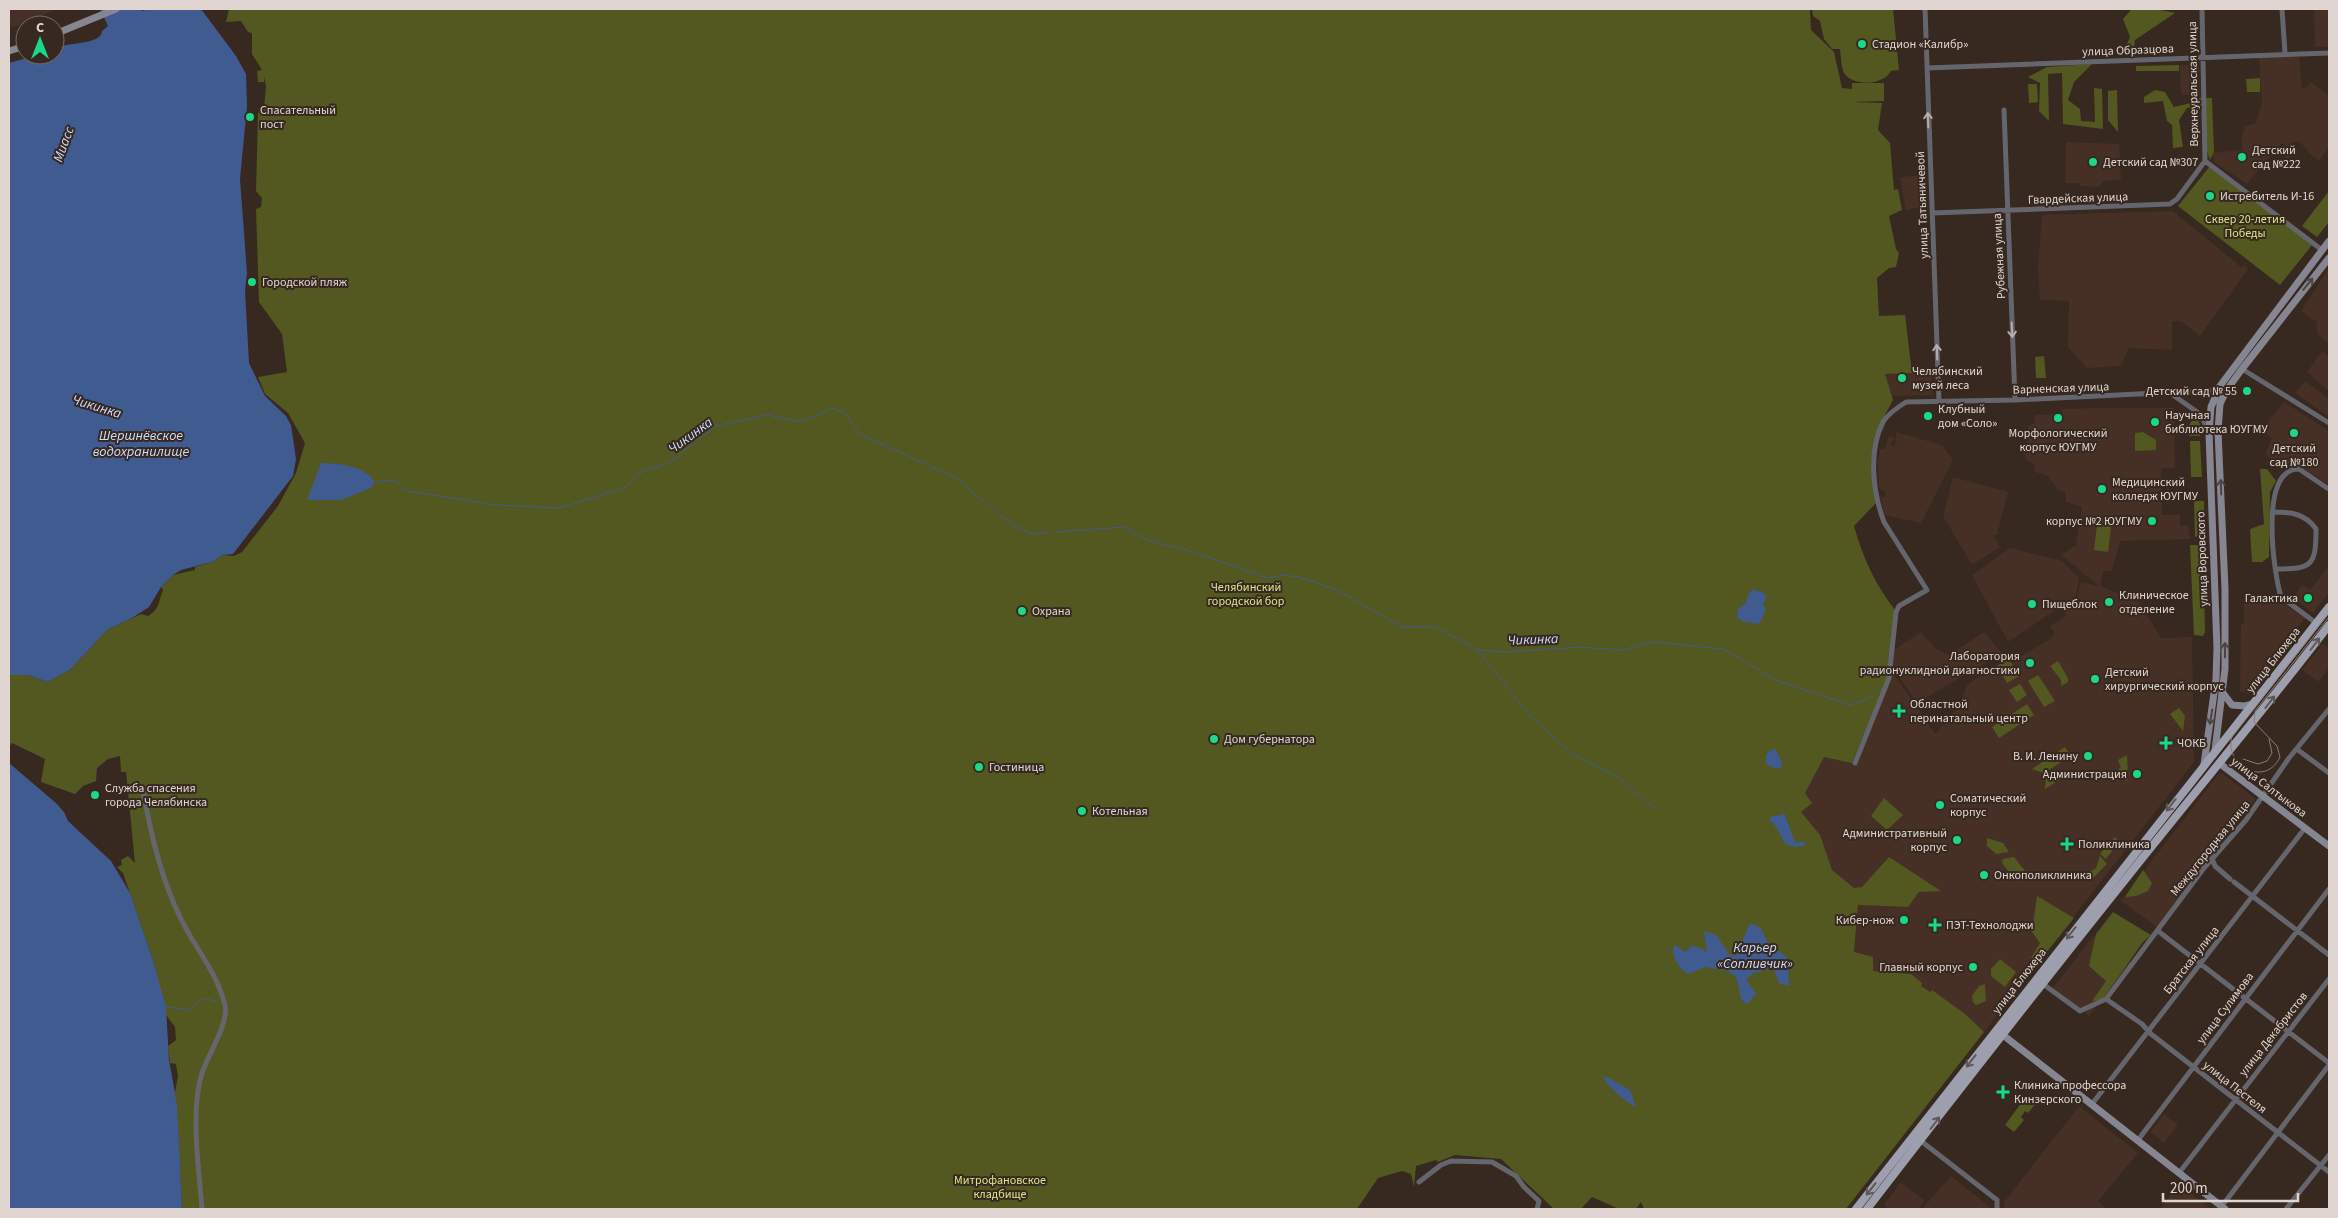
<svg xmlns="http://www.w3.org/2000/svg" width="2338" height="1218" viewBox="0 0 2338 1218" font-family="'Source Sans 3',sans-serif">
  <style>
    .built { fill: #463025; fill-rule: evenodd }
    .green { fill: #52581f }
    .water { fill: #3f5b8f }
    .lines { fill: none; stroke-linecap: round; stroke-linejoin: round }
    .stream { stroke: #3f5b8f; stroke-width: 1 }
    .street { stroke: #65666d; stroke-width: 5 }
    .secondary { stroke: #858692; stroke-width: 7 }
    .primary { stroke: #9d9eae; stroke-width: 8 }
    .tram { stroke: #8a7d76; stroke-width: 1 }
    .oneway { stroke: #b5aead }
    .oneway2 { stroke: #4e4442 }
    .oneway3 { stroke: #605759 }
    .poi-dot { fill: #1ad988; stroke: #372820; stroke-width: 2 }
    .labels { text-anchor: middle; stroke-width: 4; stroke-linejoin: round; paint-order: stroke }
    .poi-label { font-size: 12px; fill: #e0d5d0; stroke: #372820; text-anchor: start }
    .street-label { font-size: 12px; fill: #e0d5d0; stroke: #372820 }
    .park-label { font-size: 12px; fill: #dbe787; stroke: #372820 }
    .water-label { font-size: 14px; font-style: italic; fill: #cadcfc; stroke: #372820 }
  </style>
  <rect width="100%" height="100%" fill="#372820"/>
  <!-- built -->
  <path class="built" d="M9,9H56L21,25L9,27Z
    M2314,9H2329V47H2315Z
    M2299,56L2302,88L2305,89L2311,82L2329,96V147L2319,161L2307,152L2308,150L2299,141L2289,143L2296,148L2288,159L2279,153L2285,144H2281L2247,184L2214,162L2213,153L2242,150V136L2245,126L2255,124L2262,104L2259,58Z
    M2180,65H2199L2200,95H2181Z
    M2066,142L2119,144L2121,180L2104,181L2098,187L2081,186L2079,183H2065Z
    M1925,175L1927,210L1914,208L1906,211L1900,177Z
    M2173,211L2241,267L2244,265L2248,269L2200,336L2181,321H2172V350L2129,348L2121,366L2087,368L2068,347L2069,301L2040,300L2038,267L2042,215Z
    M2329,268V343L2317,334V322L2301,311Z
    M2322,351L2329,357V391L2307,372Z
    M1931,372L1933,395L1887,396L1881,374Z
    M2305,381L2329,399V417L2295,393Z
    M2284,402L2329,431V485L2296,464L2288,471L2265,454L2272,438L2262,429Z
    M2100,408H2174L2175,468H2161L2162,515H2180V526L2188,525L2190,539L2120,541L2112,571H2103L2100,586L2138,601L2161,638L2192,637L2194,762L1914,1122L1873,972L1854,952L1858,905L1792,828L1817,750L1845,753L1857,764L1891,674H1894L1935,734L1961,703L1967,685L2011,656L2015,654L2018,658L2050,639L2055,634L2050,626L2066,616L2063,606L2077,598L2081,582L2099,586L2061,555L2076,545L2082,507L2066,502L2065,491L2058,490L2048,476L2035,472L2034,464L2026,460L2024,447L2028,445V427L2035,422V415L2062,414V409ZM1892,866L1940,891L1919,892L1908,907L1858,905Z
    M1896,432L1942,445L1953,460L1921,523L1884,515L1881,497H1886L1884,490H1880L1879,486L1878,462L1880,449H1885L1889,436L1894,438L1891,446L1895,447Z
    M1953,477L2008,492L1997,535H1993L2000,547L1972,565L1943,516Z
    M2010,548L2062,561L2079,578L2076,596L2008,642L1972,575Z
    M2328,567L2329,592L2313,613L2293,598L2302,585L2310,590Z
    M2244,599L2281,602L2305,618L2249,694L2240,691L2241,624H2244Z
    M1921,632L1936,649L1949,655L1984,632L2002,653L1917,703L1893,669L1894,650Z
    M2323,644L2329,648V668L2318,682L2302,670Z
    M2220,772L2256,799L2157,927L2121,901Z
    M2094,935L2130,963L2089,1016L2053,988Z
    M2079,1106L2138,1153L2098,1201L2107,1209H2004L2005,1201Z
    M2164,1114L2178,1125L2164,1143L2150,1132Z
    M1951,1176L1990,1207V1209H1922Z
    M1901,1182L1925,1201L1918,1209H1889L1884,1205Z
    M2179,1184L2211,1209H2160Z"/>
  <!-- green -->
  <path class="green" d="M229,9H1810L1811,30L1834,52L1842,88L1852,89V93V83H1884V101L1852,102L1882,103L1878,130L1890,143L1894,190L1898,189L1902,210L1889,216L1896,249L1899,253L1896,267L1889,268L1877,278L1879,316L1905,315L1912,373L1885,374L1893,400L1886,413L1873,455L1876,503L1854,526C1863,558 1875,584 1895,610L1887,678L1852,763L1824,757L1805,793L1812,803L1801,812L1820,835L1832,870L1854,888L1862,887L1889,857L1941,891L1919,892L1908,907L1858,905L1854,952L1873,957V971L1911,974L1922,983L1921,986L1930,992L1932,990L1965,1014L1984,1032L1846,1209H1644L1641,1202L1636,1209H1619L1592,1197L1581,1209H1554L1501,1159L1455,1155L1438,1162L1436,1160L1416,1166L1414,1187L1411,1174L1402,1171L1378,1178L1357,1209H182L175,1092L178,1076L176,1064L170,1063L168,1046L176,1040L175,1027L166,1015L154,963L123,873L117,867L122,865L121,860L128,856L135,863L126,772H121L120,756L108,759L97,768L96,781L83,786L75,794L41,782L45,759L12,743L9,746V675H28L48,682L71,669L107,630L141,614L148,616C160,609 158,602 163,590L161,587L173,575L195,570V567L212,562L223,555L234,556L242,552L278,506L296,473L305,443L288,413L265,394L258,377L287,372L282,334L259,302L256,209L261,207L262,198L256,191L258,113L264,108L266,86L264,77V82H258L257,71L262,70L252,54V33L248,32L241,21L226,22Z
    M1812,9H1893L1899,70L1891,71C1889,74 1886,78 1882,79C1872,85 1851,84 1844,73C1841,66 1841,56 1840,49H1832L1824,39L1820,21L1813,16Z
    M2132,9H2156L2175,13L2135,40L2133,55L2123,53L2130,37L2123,19Z
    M2092,64L2074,82L2068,100L2080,109L2081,121L2095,122L2094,88L2102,89L2103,129L2063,124L2062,73L2048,74L2049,121L2039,111L2040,83L2028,77L2047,67Z
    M2179,65V71H2136V66Z
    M2260,78V92H2247L2246,79Z
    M2028,84H2037L2038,102L2029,103Z
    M2117,90L2118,132L2108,120V91Z
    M2155,90L2165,92L2174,107L2191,103L2192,98H2212L2214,152L2210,160L2206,148V104L2187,108L2179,120L2183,147L2173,148L2172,125L2167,121L2163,101L2144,103V97Z
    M2210,166L2312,245L2280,285L2178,206Z
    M2329,191V222L2317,237L2302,226Z
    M2044,356L2046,378H2036L2035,357Z
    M2195,416L2200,424V436H2189V425Z
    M2143,432L2156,440V450L2135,451V433Z
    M2190,441H2200L2202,477H2191Z
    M2260,469H2267L2276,481L2270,492L2269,557L2262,562H2252L2250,529L2264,524Z
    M2194,501H2204V534L2195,537Z
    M2098,517L2112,518L2108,552L2094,550Z
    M2190,545H2203L2205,632L2203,636L2194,635Z
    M2009,659L2019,676L2007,683L1997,666Z
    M2058,661L2068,678V682L2061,686V680L2050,666Z
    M2038,675L2055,701L2044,707L2028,681Z
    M2020,684L2027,695L2017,702L2009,690Z
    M2027,704L2034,715L1999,738L1992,727Z
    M2179,708L2185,716L2183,731L2170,714Z
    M2065,747L2071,756L2044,773L2032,769Z
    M2127,755L2128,780L2126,781L2117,770L2121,768L2118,760Z
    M2072,772L2045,789L2046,776Z
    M1884,798L1903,815L1887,830L1871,816Z
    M2115,837L2119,842L2106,859L2100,854Z
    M1987,838L2003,843L2009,852L1996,854L1987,846Z
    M2100,856L2107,864L2092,879L2086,874L2096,868Z
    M2014,857L2026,872L2024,876H2012L2002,863L2003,859Z
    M2143,870L2152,883L2148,891L2136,896L2125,897Z
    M2037,896L2074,918L2038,963L2031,958L2040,943L2032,932Z
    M2113,912L2151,935L2143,942L2102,1000L2092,1001L2106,981L2089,966L2096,934Z
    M2000,959L2016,972L2005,987L1991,976V969Z
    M1985,984L1986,1001L1976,1005L1973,1002L1972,996L1979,986Z
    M2032,1097L2038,1101L2028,1113L2025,1111L2021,1117L2024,1120L2014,1132L2005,1125L2022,1102H2028Z"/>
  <!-- water -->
  <path class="water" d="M100,9H141L142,11L149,9H201L236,56L246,74L247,106L240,179L247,273L245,291L249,363L265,396L286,416L291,425L296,459L293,476L233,554L223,555L212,562L181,570L173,575L161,587L149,607L132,618L107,630L71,669L48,682L28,675H9V63L37,55H55V48C68,42 101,45 102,31L108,26Z
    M321,463C337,463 367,466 374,482L371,488L341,500H307Z
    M1753,589L1764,593L1767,598L1763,604L1766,611L1759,624L1742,621L1737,617L1738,609L1747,602V597Z
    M1775,748L1781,760L1782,767L1776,769L1766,764V754Z
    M9,763L56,803L64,812L68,821L111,861L130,893L154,963L166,1007L169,1060L177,1104L182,1209H9Z
    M1784,812L1794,840L1797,843L1805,841L1804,846C1776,851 1786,832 1769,820L1772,816L1783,815Z
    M1752,924L1761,928L1768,943L1788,958L1789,986L1779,983L1774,969C1766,968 1761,973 1753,973L1746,980L1756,993L1749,1003H1745L1741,999L1737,979L1729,971L1705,967L1689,974C1679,969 1669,955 1675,945L1685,952L1693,945L1707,952L1704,931L1716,935L1729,954L1736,956L1749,925Z
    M1605,1076L1630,1090L1636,1107C1629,1105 1605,1084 1604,1078Z"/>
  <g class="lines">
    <!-- stream -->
    <path class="stream" d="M372,482L394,480L407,491L497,505L559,508L626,487L640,473L671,462L715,426L767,415L801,422L833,408L845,413L860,434L956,478L1003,518L1030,534L1050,532
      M1056,532L1124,527L1148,540L1197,553
      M1200,554L1266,578L1284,575L1299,577L1335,589L1402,627H1436L1478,650L1506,652L1580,647L1621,650L1653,642L1724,649L1775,680L1850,705L1874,696
      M1479,651L1529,715L1550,734L1574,755L1618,777L1657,810
      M166,1007L190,1010L202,998L216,1001"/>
    <!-- street -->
    <path class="street" d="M1925,9L1939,401
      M2202,9L2205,161L2322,250
      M2282,9L2285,53
      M1927,68L2329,53
      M2004,110L2015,400
      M1932,213L2170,204L2177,199L2205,161
      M2242,369L2329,423
      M2170,393L2200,414L2208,430
      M2272,512C2290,512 2305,513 2316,529C2316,566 2312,569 2276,569
      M2316,623L2281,597C2274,574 2258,469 2299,469L2327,488
      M2298,750L2329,773
      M1855,763L1889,678L1896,612L1899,606L1927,590L1884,522C1873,493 1868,451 1883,422C1888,414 1898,407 1906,402L2015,400L2218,390
      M143,789C150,832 161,878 180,917C194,947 217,972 225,1005C229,1023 208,1055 202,1073C190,1110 199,1169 202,1209
      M2213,861L2215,866L2230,879
      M2234,882L2329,955
      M2158,931L2329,1063
      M2043,984L2080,1011L2106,999L2204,868L2246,820L2289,758L2329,709
      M2106,999L2142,1024L2151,1034L2329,1172
      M2092,1104L2305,828
      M2138,1140L2329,889
      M1921,1141L1997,1200V1209
      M2179,1173L2329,979
      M1419,1182L1441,1165L1451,1161L1492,1162L1516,1176L1524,1187L1539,1201L1537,1209
      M2222,1206L2329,1065
      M2286,1209L2329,1155"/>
    <!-- secondary -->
    <path class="secondary" d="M55,34L116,9
      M9,51L25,46
      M2223,693L2232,705L2245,706L2253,704
      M2215,750L2225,669V589L2218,431L2220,404L2226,391L2242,369L2329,258
      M2219,763L2329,846
      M2204,764L2216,679L2217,648L2209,433L2211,407L2220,386L2329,241
      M2003,1035L2225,1209"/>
    <!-- primary -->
    <path class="primary" d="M1856,1209L2329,607
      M1867,1209C1957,1092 2048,976 2140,861C2203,782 2268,705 2329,625"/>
    <!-- tram -->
    <path class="tram" d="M2329,613L2232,737C2223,762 2264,790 2280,757L2277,746L2254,722L2255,711L2329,617
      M2243,759L2258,764L2267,761L2272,753L2269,739"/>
  </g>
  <!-- one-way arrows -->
  <defs><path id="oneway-shaft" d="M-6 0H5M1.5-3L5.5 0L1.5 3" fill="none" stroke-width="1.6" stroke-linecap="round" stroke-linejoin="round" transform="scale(1.25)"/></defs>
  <g class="oneway">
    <use href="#oneway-shaft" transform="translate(1928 120) rotate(-92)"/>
    <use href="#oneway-shaft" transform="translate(2012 330) rotate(87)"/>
    <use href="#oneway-shaft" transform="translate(1937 352) rotate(-92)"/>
  </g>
  <g class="oneway2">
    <use href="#oneway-shaft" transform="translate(2308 284) rotate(-51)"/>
    <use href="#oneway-shaft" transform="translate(2221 487) rotate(-92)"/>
    <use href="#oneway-shaft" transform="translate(2225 650) rotate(-90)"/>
    <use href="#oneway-shaft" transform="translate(2211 717) rotate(99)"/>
  </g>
  <g class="oneway3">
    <use href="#oneway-shaft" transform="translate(2315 644) rotate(-53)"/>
    <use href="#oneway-shaft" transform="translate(2270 702) rotate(-52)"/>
    <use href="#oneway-shaft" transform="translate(2171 805) rotate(128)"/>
    <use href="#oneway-shaft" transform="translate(2071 933) rotate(128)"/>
    <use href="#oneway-shaft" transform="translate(1971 1061) rotate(128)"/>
    <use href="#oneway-shaft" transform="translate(1935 1123) rotate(-53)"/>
    <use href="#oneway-shaft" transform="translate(1871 1189) rotate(128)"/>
  </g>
  <!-- markers -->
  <g class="poi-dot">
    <circle cx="1862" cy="44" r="5"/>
    <circle cx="250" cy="117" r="5"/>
    <circle cx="2242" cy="157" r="5"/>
    <circle cx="2093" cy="162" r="5"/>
    <circle cx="2210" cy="196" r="5"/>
    <circle cx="252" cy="282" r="5"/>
    <circle cx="1902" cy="378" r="5"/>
    <circle cx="2247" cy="391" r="5"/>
    <circle cx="1928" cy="416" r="5"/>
    <circle cx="2058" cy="418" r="5"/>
    <circle cx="2155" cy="422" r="5"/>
    <circle cx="2294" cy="433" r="5"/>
    <circle cx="2102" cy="489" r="5"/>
    <circle cx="2152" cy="521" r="5"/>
    <circle cx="2308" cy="598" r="5"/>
    <circle cx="2109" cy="602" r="5"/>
    <circle cx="2032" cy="604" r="5"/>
    <circle cx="1022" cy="611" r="5"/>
    <circle cx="2030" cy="663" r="5"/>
    <circle cx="2095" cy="679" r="5"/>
    <path d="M1896.5 703.5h5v5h5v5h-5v5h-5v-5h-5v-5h5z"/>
    <circle cx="1214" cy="739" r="5"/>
    <path d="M2163.5 735.5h5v5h5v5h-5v5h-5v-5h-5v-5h5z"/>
    <circle cx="2088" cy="756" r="5"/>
    <circle cx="979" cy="767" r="5"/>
    <circle cx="2137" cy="774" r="5"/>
    <circle cx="95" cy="795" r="5"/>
    <circle cx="1940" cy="805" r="5"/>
    <circle cx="1082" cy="811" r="5"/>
    <circle cx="1957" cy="840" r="5"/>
    <path d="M2064.5 836.5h5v5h5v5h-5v5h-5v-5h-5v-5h5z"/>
    <circle cx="1984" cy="875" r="5"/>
    <circle cx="1904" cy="920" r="5"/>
    <path d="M1932.5 917.5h5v5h5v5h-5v5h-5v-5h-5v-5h5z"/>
    <circle cx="1973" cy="967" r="5"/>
    <path d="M2000.5 1084.5h5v5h5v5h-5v5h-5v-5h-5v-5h5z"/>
  </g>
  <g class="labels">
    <!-- poi labels -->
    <g class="poi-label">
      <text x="1872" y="48">Стадион «Калибр»</text>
      <text x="260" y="114">Спасательный<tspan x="260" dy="14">пост</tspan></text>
      <text x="2252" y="154">Детский<tspan x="2252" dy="14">сад №222</tspan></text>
      <text x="2103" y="166">Детский сад №307</text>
      <text x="2220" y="200">Истребитель И-16</text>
      <text x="262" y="286">Городской пляж</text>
      <text x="1912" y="375">Челябинский<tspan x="1912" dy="14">музей леса</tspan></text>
      <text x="2237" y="395" text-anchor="end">Детский сад № 55</text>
      <text x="1938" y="413">Клубный<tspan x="1938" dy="14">дом «Соло»</tspan></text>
      <text x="2165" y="419">Научная<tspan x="2165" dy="14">библиотека ЮУГМУ</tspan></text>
      <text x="2058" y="437" text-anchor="middle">Морфологический<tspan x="2058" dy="14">корпус ЮУГМУ</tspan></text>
      <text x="2294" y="452" text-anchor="middle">Детский<tspan x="2294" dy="14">сад №180</tspan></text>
      <text x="2112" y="486">Медицинский<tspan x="2112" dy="14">колледж ЮУГМУ</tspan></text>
      <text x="2142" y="525" text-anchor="end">корпус №2 ЮУГМУ</text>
      <text x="2119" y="599">Клиническое<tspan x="2119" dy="14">отделение</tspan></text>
      <text x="2298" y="602" text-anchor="end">Галактика</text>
      <text x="2042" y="608">Пищеблок</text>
      <text x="1032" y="615">Охрана</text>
      <text x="2020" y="660" text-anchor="end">Лаборатория<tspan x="2020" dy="14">радионуклидной диагностики</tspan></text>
      <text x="2105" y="676">Детский<tspan x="2105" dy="14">хирургический корпус</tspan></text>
      <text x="1910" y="708">Областной<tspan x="1910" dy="14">перинатальный центр</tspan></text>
      <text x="1224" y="743">Дом губернатора</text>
      <text x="2177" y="747">ЧОКБ</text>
      <text x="2078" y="760" text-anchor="end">В. И. Ленину</text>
      <text x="989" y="771">Гостиница</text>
      <text x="2127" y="778" text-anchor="end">Администрация</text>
      <text x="105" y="792">Служба спасения<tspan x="105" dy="14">города Челябинска</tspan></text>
      <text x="1950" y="802">Соматический<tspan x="1950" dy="14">корпус</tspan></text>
      <text x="1092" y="815">Котельная</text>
      <text x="1947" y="837" text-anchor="end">Административный<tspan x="1947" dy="14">корпус</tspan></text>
      <text x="2078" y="848">Поликлиника</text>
      <text x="1994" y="879">Онкополиклиника</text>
      <text x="1894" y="924" text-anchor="end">Кибер-нож</text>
      <text x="1946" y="929">ПЭТ-Технолоджи</text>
      <text x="1963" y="971" text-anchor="end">Главный корпус</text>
      <text x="2014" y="1089">Клиника профессора<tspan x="2014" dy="14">Кинзерского</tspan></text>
    </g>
    <!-- street labels -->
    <g class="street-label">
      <text transform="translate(2128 50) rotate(-2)" y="4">улица Образцова</text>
      <text transform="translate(2193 84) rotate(-91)" y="4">Верхнеуральская улица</text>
      <text transform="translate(2078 198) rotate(-2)" y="4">Гвардейская улица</text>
      <text transform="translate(1922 205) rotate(-92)" y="4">улица Татьяничевой</text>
      <text transform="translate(1999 256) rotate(-93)" y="4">Рубежная улица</text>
      <text transform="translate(2061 388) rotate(-2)" y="4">Варненская улица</text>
      <text transform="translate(2202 559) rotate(-92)" y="4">улица Воровского</text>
      <text transform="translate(2273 660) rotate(-52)" y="4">улица Блюхера</text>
      <text transform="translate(2269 787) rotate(37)" y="4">улица Салтыкова</text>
      <text transform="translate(2210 848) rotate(-51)" y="4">Междугородная улица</text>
      <text transform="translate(2191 960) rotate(-52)" y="4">Братская улица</text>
      <text transform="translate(2019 981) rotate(-52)" y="4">улица Блюхера</text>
      <text transform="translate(2225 1008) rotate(-53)" y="4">улица Сулимова</text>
      <text transform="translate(2273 1034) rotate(-52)" y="4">улица Декабристов</text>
      <text transform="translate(2235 1087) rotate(38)" y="4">улица Пестеля</text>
    </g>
    <!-- park labels -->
    <g class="park-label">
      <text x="2245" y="223">Сквер 20-летия<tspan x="2245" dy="14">Победы</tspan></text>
      <text x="1246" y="591">Челябинский<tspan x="1246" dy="14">городской бор</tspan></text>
      <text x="1000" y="1184">Митрофановское<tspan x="1000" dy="14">кладбище</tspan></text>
    </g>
    <!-- water labels -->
    <g class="water-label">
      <text transform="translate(63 144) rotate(-70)" y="5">Миасс</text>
      <text transform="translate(97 406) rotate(17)" y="5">Чикинка</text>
      <text x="141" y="440">Шершнёвское<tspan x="141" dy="16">водохранилище</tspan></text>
      <text transform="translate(690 435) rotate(-36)" y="5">Чикинка</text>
      <text transform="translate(1533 639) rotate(-2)" y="5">Чикинка</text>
      <text x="1755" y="952">Карьер<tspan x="1755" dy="16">«Сопливчик»</tspan></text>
    </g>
  </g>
  <!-- border -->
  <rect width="2338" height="1218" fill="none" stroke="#e0d5d0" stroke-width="20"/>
  <!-- north arrow -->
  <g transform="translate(40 40)"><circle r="24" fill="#372820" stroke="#7b6d66"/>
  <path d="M0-4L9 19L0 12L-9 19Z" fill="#1ad988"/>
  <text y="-8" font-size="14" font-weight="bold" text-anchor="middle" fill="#e0d5d0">С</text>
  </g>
  <!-- scale -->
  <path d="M2163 1193v8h135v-8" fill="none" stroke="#e0d5d0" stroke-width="2.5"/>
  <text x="2170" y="1193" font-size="15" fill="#e0d5d0" stroke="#372820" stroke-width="4" paint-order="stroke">200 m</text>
</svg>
